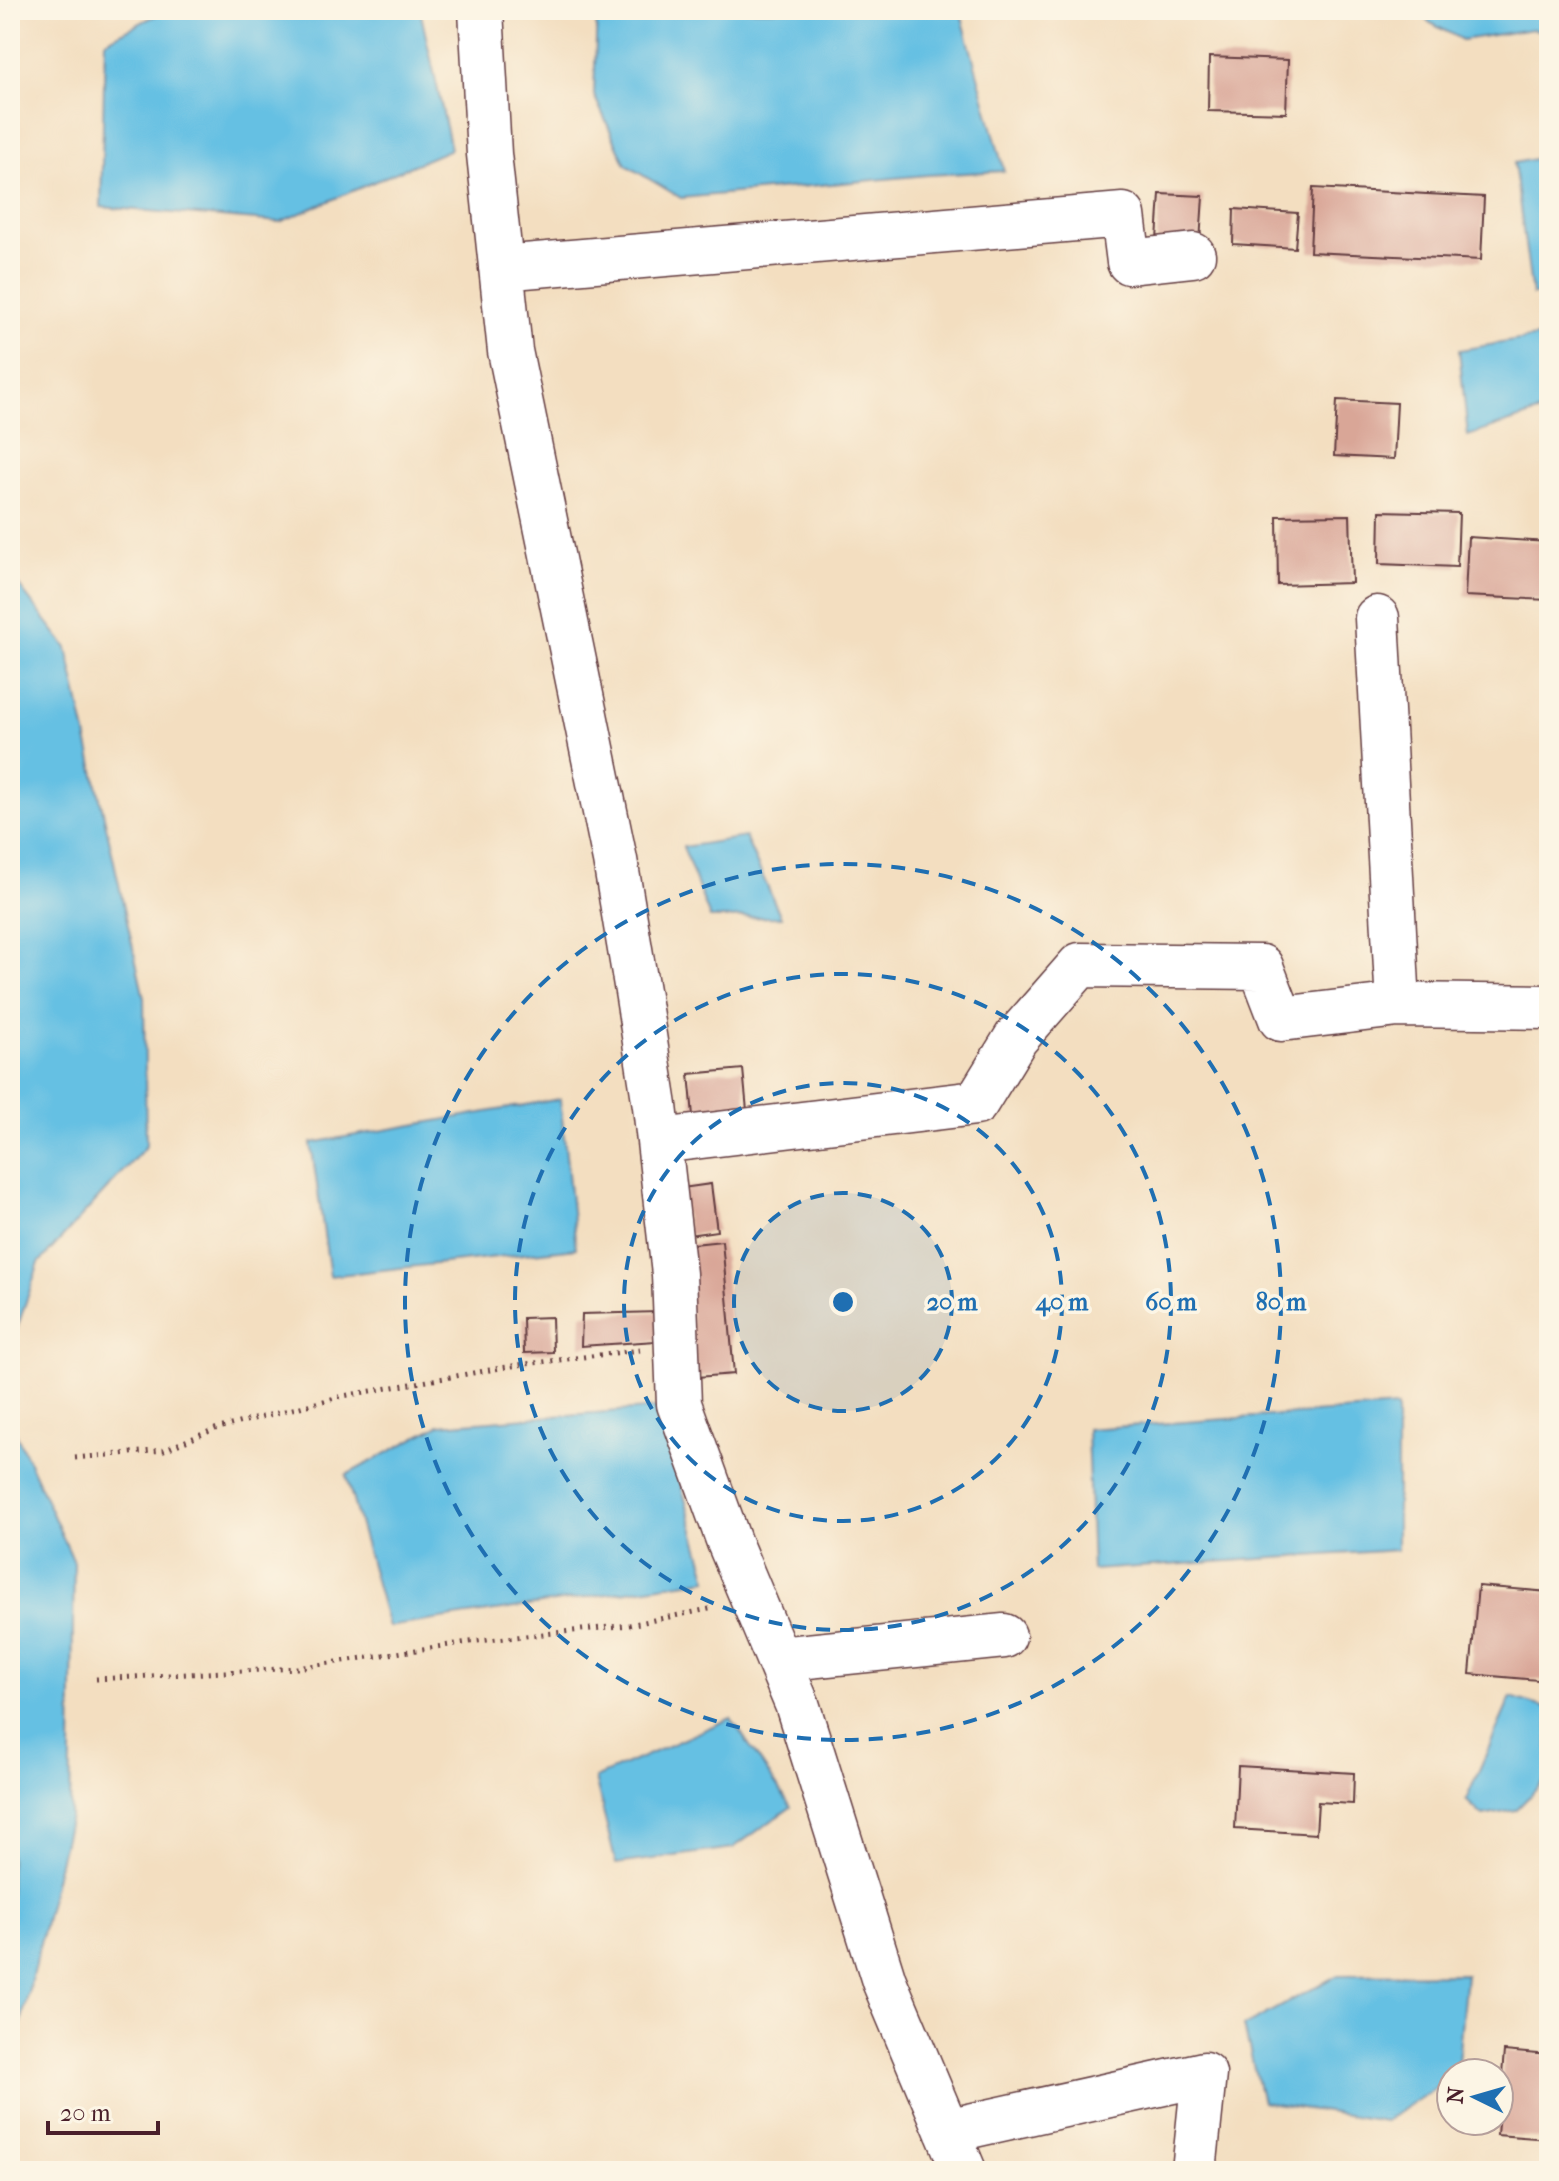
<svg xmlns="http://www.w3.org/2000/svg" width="1559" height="2181" viewBox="0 0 1559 2181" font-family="'IM FELL French Canon',serif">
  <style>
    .water { fill: #65c0e3; stroke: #587087; stroke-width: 2 }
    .building { fill: #d9a697 }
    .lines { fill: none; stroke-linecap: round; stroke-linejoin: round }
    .minor-casing { stroke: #633c41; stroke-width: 47 }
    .path { stroke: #633c41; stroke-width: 5; stroke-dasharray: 2 6; stroke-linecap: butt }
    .minor { stroke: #fff; stroke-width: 44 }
    .ring { fill: none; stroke: #1f6fb2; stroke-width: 4; stroke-dasharray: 14 10 }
    .centre { fill: #1f6fb2; stroke: #fcf5e5; stroke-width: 4 }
    .ring-label { font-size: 24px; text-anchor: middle; font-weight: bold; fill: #1f6fb2; stroke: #fcf5e5; stroke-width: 7; stroke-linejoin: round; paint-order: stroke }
  </style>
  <rect width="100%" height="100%" fill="#fcf5e5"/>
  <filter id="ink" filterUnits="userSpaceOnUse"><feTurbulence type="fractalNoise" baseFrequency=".0125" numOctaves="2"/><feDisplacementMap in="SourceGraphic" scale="16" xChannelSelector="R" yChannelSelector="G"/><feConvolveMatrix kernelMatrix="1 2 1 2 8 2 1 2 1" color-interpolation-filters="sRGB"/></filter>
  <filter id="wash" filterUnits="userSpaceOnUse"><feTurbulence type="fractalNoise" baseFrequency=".006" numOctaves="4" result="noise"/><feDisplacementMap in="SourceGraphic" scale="32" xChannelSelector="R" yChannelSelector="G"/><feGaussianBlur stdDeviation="1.8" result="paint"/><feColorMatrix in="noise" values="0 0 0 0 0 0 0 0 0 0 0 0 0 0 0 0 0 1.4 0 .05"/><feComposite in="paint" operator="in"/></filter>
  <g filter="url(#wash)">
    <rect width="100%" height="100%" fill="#f3dec0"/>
    <!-- water -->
    <path class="water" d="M166,10H420L451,149L280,222L101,207L105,41Z
      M597,10H960L1004,171L927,175L681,198L626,165L594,95Z
      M1424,10H1549V32L1532,29L1462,40L1427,21Z
      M1549,156V295H1532L1514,163Z
      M1549,335V409L1468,436L1459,350Z
      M10,574L67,648L144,998L146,1146L39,1263L10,1349Z
      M745,837L781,917L710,918L683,847Z
      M560,1099L576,1248L330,1276L311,1143Z
      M1397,1407V1550L1092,1570L1087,1429Z
      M659,1408L708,1579L388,1627L346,1475L439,1425Z
      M10,1420L74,1562L70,1816L10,2070Z
      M1511,1697L1549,1709L1548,1777L1516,1810L1483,1816L1466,1800Z
      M731,1718L791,1807L733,1848L616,1864L595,1778Z
      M1466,1974L1457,2073H1451V2078L1385,2121L1262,2102L1244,2026L1338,1975Z"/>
    <g id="blocks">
      <!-- building -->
      <path class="building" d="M1209,57L1288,60L1286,113L1208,111Z
        M1313,188L1484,197L1481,260L1310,252Z
        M1160,194L1203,196L1200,242L1157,240Z
        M1234,209L1298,213L1295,248L1233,244Z
        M1337,400L1397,403L1394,459L1334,456Z
        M1380,511L1459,513L1457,567L1379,564Z
        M1350,515L1352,583L1278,585L1277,516Z
        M1468,537L1549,542V600L1465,596Z
        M743,1069L748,1121L694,1126L689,1074Z
        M711,1184L717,1231L688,1235L682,1188Z
        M722,1241L734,1374L697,1377L684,1245Z
        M659,1312L656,1341L581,1346L582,1314Z
        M552,1317L553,1352L524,1353L523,1318Z
        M1478,1586L1549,1592V1681L1470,1674Z
        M1238,1766L1354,1773L1353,1804L1318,1802L1316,1834L1235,1829Z
        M1504,2051L1549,2055V2139L1497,2135Z"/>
    </g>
  </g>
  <g filter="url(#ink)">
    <use href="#blocks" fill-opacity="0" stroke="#633c41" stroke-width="2"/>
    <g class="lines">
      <defs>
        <path id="minor" d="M481,10L489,154L510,351L615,860L638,997L655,1106L674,1274L679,1404L729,1542L797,1704L884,1981L964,2171
          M501,268L1123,215L1129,262L1193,255
          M1398,1005L1549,1007
          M660,1141L976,1103L1016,1038L1080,965L1261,967L1281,1019L1398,1005L1377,618
          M778,1659L1004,1636
          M947,2131L1204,2074L1194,2171"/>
      </defs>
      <!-- minor casing -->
      <use href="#minor" class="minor-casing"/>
      <!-- path -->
      <path class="path" d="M75,1458L164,1450L215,1429L343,1396L518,1365L640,1350
        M96,1679L297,1668L469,1642L629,1625L714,1608"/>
      <!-- minor -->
      <use href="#minor" class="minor"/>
    </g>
  </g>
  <!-- distance rings -->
  <circle cx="843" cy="1302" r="109" fill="#1f6fb2" fill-opacity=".12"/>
  <g class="ring">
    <circle cx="843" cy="1302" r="109"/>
    <circle cx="843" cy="1302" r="219"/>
    <circle cx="843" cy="1302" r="328"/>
    <circle cx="843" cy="1302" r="438"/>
  </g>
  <circle cx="843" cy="1302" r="12" class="centre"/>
  <g class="ring-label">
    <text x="952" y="1310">20 m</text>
    <text x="1062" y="1310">40 m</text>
    <text x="1171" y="1310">60 m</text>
    <text x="1281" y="1310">80 m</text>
  </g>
  <!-- margin -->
  <rect width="1559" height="2181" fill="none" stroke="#fcf5e5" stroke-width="40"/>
  <!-- north arrow -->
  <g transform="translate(1475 2097) rotate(275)"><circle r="38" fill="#fcf5e5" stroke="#b59f9b" stroke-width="2"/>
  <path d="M0-6L14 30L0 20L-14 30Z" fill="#1f6fb2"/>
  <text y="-12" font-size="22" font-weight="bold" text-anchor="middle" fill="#4a1f2b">N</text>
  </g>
  <!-- scale -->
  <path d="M48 2121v12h110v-12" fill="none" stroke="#4a1f2b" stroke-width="4"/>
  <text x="60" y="2121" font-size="24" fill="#4a1f2b" stroke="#fcf5e5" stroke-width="6" paint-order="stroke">20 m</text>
</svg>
